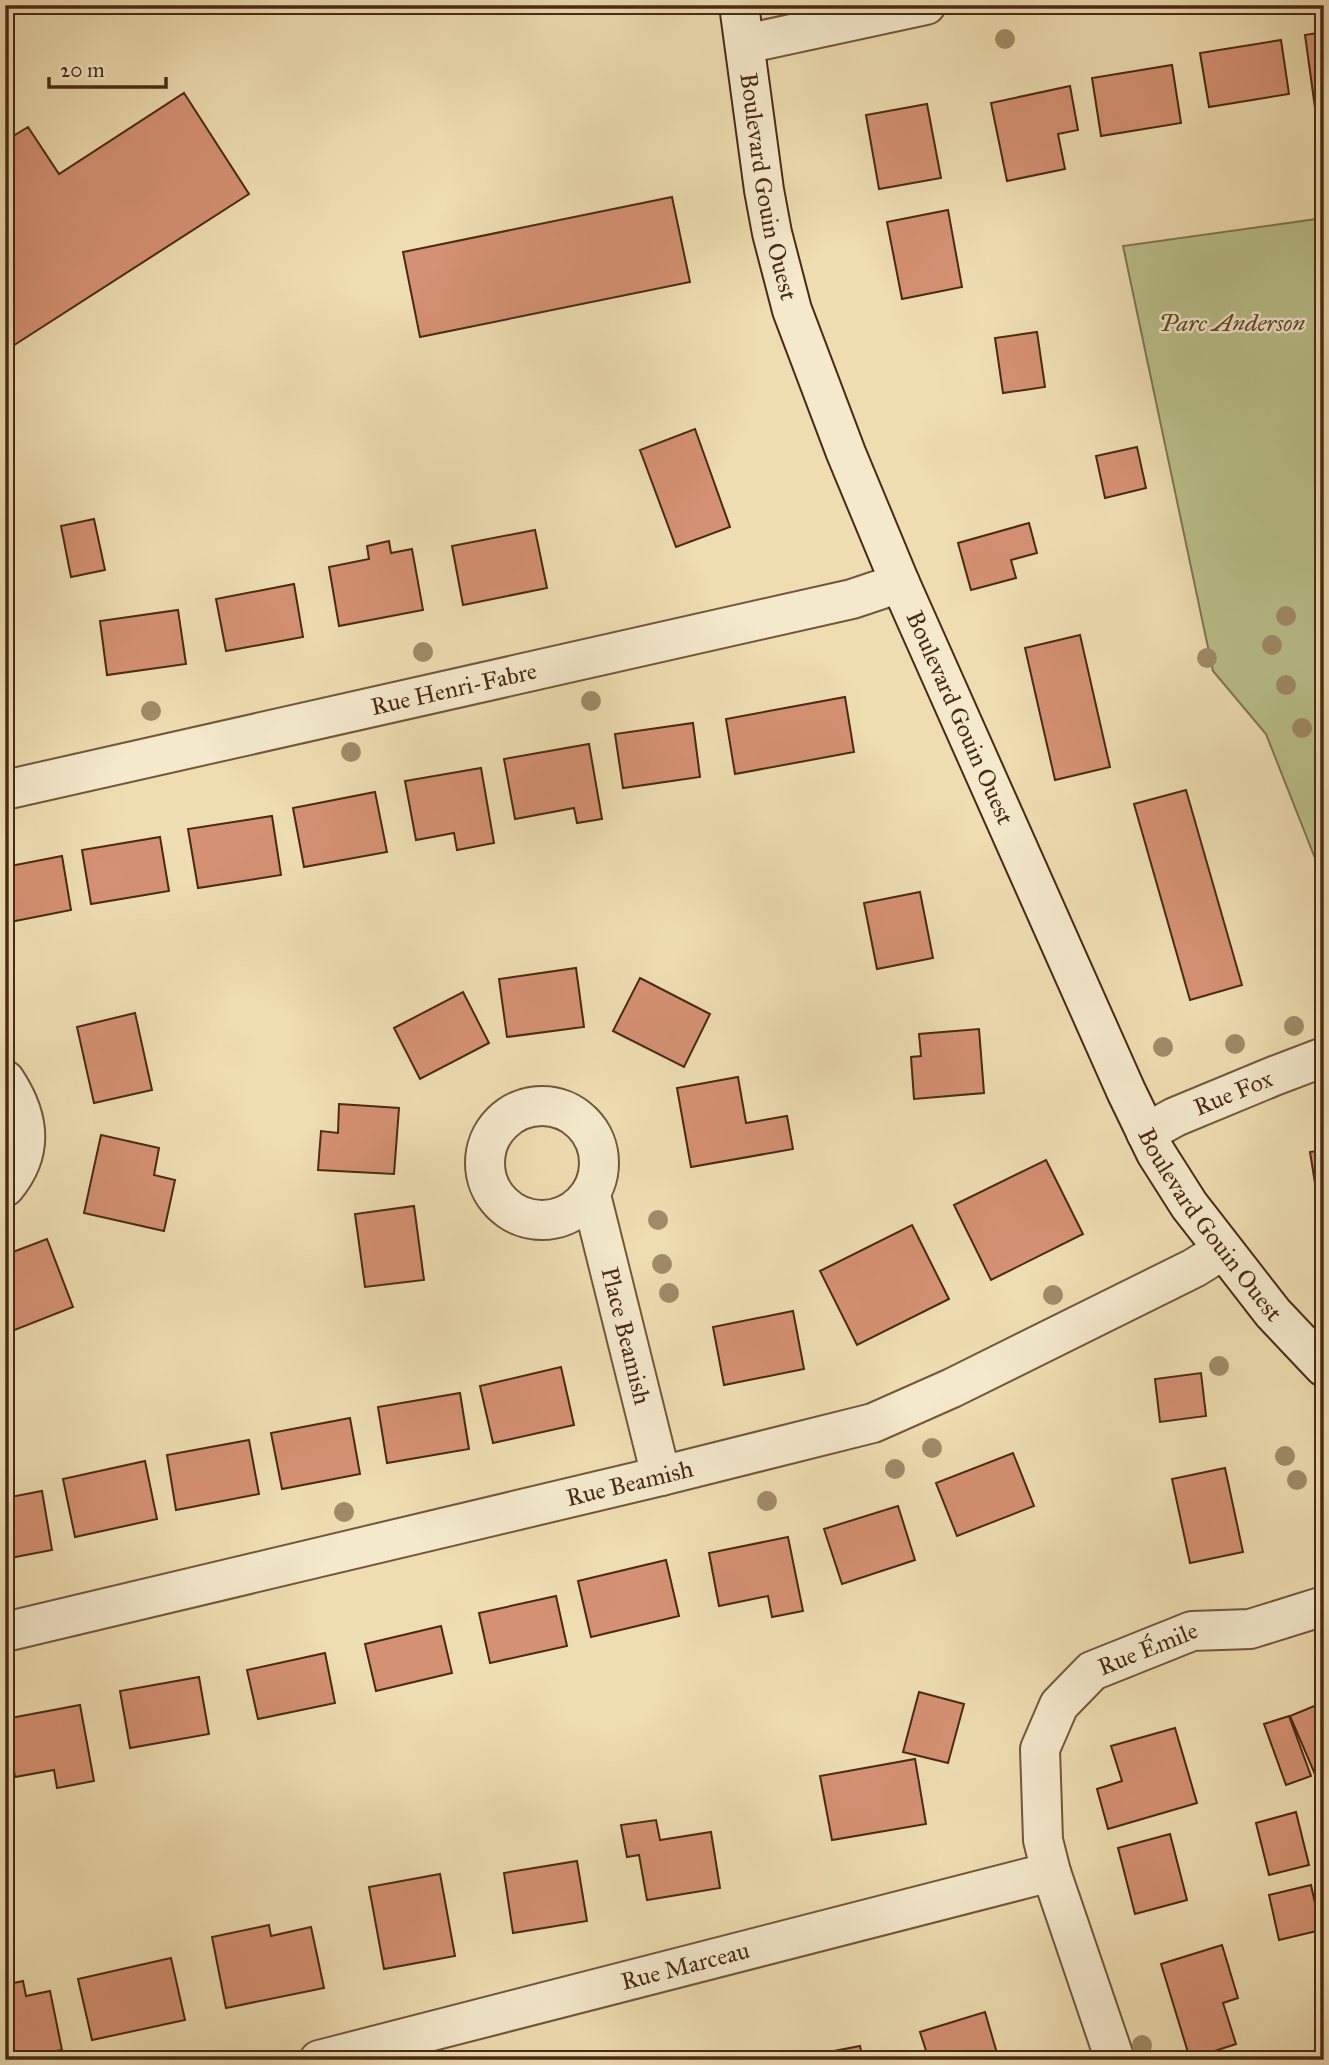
<svg xmlns="http://www.w3.org/2000/svg" width="1329" height="2065" viewBox="0 0 1329 2065" font-family="'IM FELL Great Primer',serif">
  <style>
    .green { fill: #b9c08b; stroke: #81754f; stroke-width: 2 }
    .building { fill: #d59173; stroke: #492a13; stroke-width: 2 }
    .lines { fill: none; stroke-linecap: round; stroke-linejoin: round }
    .street-casing { stroke: #72573a; stroke-width: 42 }
    .secondary-casing { stroke: #492a13; stroke-width: 42 }
    .street { stroke: #f4e9cc; stroke-width: 38 }
    .secondary { stroke: #f4e9cc; stroke-width: 38 }
    .tree { fill: #9f8b67 }
    .labels { text-anchor: middle; stroke-width: 5; stroke-linejoin: round; paint-order: stroke }
    .street-label { font-size: 24px; fill: #492a13; stroke: #f4e9cc }
    .park-label { font-size: 24px; font-style: italic; fill: #5f482b; stroke: #f4e9cc }
  </style>
  <rect width="100%" height="100%" fill="#eeddb1"/>
  <filter id="stains"><feTurbulence type="fractalNoise" baseFrequency=".00286" numOctaves="4"/><feColorMatrix values="0 0 0 0 .2 0 0 0 0 .09 0 0 0 0 .02 0 0 0 .5 -.17"/></filter>
  <radialGradient id="worn" r=".72"><stop offset=".6" stop-color="#630" stop-opacity="0"/><stop offset="1" stop-color="#630" stop-opacity=".3"/></radialGradient>
  <!-- green -->
  <path class="green" d="M1324,218V881L1266,734L1213,671L1123,246Z"/>
  <!-- building -->
  <path class="building" d="M1324,32V121L1317,122L1305,35Z
    M1281,40L1289,94L1209,107L1200,53Z
    M1172,65L1181,123L1101,136L1092,78Z
    M1070,86L1078,130L1058,134L1065,169L1007,181L991,103Z
    M184,93L249,194L5,351V141L28,127L59,174Z
    M927,104L941,178L879,189L866,115Z
    M672,197L690,282L420,337L403,252Z
    M948,210L962,287L902,299L887,222Z
    M1037,332L1045,387L1003,393L995,338Z
    M695,429L730,527L676,547L640,450Z
    M1137,447L1146,488L1105,498L1096,456Z
    M94,519L105,570L71,577L61,526Z
    M1029,523L1037,553L1011,560L1016,578L971,590L958,543Z
    M535,530L547,588L463,605L452,546Z
    M389,541L391,553L412,549L423,610L339,626L329,567L369,559L367,546Z
    M294,584L303,637L226,651L216,599Z
    M178,610L186,664L107,675L100,621Z
    M1080,635L1110,767L1055,780L1025,648Z
    M845,697L854,752L735,774L726,719Z
    M693,723L700,777L623,788L615,734Z
    M589,744L602,819L577,823L574,808L515,819L504,759Z
    M481,768L494,843L457,850L454,833L416,840L405,781Z
    M1186,790L1242,985L1190,1000L1134,804Z
    M375,792L387,852L304,867L293,808Z
    M272,816L281,875L198,888L188,829Z
    M160,837L169,891L91,904L82,850Z
    M62,856L71,910L5,923V867Z
    M920,892L933,958L877,969L864,903Z
    M576,968L584,1027L507,1037L499,979Z
    M640,978L710,1014L684,1067L613,1031Z
    M463,992L489,1043L420,1079L394,1028Z
    M135,1013L152,1090L94,1103L77,1027Z
    M979,1029L984,1093L914,1099L911,1057L921,1056L919,1034Z
    M738,1077L746,1123L787,1116L793,1149L691,1167L677,1088Z
    M339,1104L399,1108L394,1174L318,1170L321,1131L338,1133Z
    M101,1135L159,1148L154,1175L175,1180L164,1231L84,1213Z
    M1324,1150V1208H1319L1310,1152Z
    M1046,1160L1083,1234L991,1280L954,1205Z
    M414,1206L424,1280L365,1287L355,1214Z
    M912,1225L949,1299L857,1345L820,1271Z
    M47,1239L73,1307L12,1331L5,1313V1255Z
    M793,1311L804,1369L724,1385L713,1327Z
    M561,1367L574,1425L493,1443L480,1386Z
    M1201,1373L1206,1416L1160,1422L1155,1379Z
    M460,1393L469,1449L387,1463L378,1407Z
    M350,1418L360,1474L282,1489L271,1433Z
    M249,1440L259,1494L176,1510L167,1455Z
    M1013,1453L1034,1506L957,1536L936,1483Z
    M145,1461L157,1519L75,1537L63,1479Z
    M1225,1468L1243,1552L1190,1563L1172,1479Z
    M42,1491L52,1550L5,1559V1498Z
    M898,1506L915,1560L842,1584L824,1529Z
    M788,1537L803,1611L772,1617L768,1596L719,1606L709,1553Z
    M666,1560L679,1616L591,1637L578,1581Z
    M556,1596L567,1646L490,1663L479,1613Z
    M441,1626L452,1673L376,1691L365,1644Z
    M325,1653L335,1703L258,1719L247,1670Z
    M199,1677L209,1734L130,1748L120,1691Z
    M919,1692L964,1704L948,1763L903,1752Z
    M1324,1702V1776L1317,1779L1290,1716Z
    M80,1705L94,1781L57,1788L54,1770L15,1777L5,1719Z
    M1289,1716L1311,1776L1286,1785L1264,1724Z
    M1175,1728L1197,1803L1108,1829L1097,1789L1122,1781L1111,1746Z
    M915,1759L926,1824L832,1840L820,1776Z
    M1296,1812L1309,1865L1269,1875L1256,1823Z
    M656,1820L660,1840L711,1832L720,1888L647,1900L639,1855L627,1857L621,1825Z
    M1170,1834L1187,1900L1135,1914L1118,1848Z
    M577,1861L587,1921L513,1933L504,1873Z
    M440,1874L455,1956L384,1969L369,1887Z
    M1311,1885L1321,1930L1279,1940L1269,1895Z
    M269,1925L271,1936L311,1927L324,1988L226,2008L212,1937Z
    M1222,1945L1238,1998L1223,2003L1236,2044L1190,2059L1161,1964Z
    M171,1958L185,2020L92,2040L78,1979Z
    M23,1981L26,1996L50,1991L62,2050L5,2060V1985Z
    M985,2012L999,2060H929L920,2032Z
    M860,2046L863,2060H787Z"/>
  <g class="lines">
    <defs>
      <g id="street">
        <path d="M745,44L926,5"/>
        <path id="s1" d="M5,790L852,599L900,583"/>
        <path d="M5,1080C29,1116 35,1151 5,1187"/>
        <circle cx="542" cy="1163" r="57"/>
        <path id="s2" d="M1146,1133L1175,1117L1274,1076L1324,1057"/>
        <path id="s3" d="M591,1195L661,1476"/>
        <path id="s4" d="M5,1632L661,1476L873,1423L952,1388L1194,1268L1223,1250"/>
        <path id="s5" d="M319,2060L1051,1872"/>
        <path id="s6" d="M1115,2060L1051,1872L1043,1840L1040,1749L1059,1705L1092,1671L1192,1631L1250,1629L1324,1606"/>
      </g>
      <g id="secondary">
        <path id="s7" d="M739,5L764,190L772,233L792,310L846,453L900,583L1126,1091L1156,1153L1189,1205L1273,1313L1324,1367"/>
      </g>
    </defs>
    <!-- street casing -->
    <use href="#street" class="street-casing"/>
    <!-- secondary casing -->
    <use href="#secondary" class="secondary-casing"/>
    <!-- street -->
    <use href="#street" class="street"/>
    <!-- secondary -->
    <use href="#secondary" class="secondary"/>
  </g>
  <!-- trees -->
  <g class="tree">
    <circle cx="1005" cy="39" r="10"/>
    <circle cx="1286" cy="616" r="10"/>
    <circle cx="1272" cy="645" r="10"/>
    <circle cx="423" cy="652" r="10"/>
    <circle cx="1207" cy="658" r="10"/>
    <circle cx="1286" cy="685" r="10"/>
    <circle cx="591" cy="701" r="10"/>
    <circle cx="151" cy="711" r="10"/>
    <circle cx="1302" cy="728" r="10"/>
    <circle cx="351" cy="752" r="10"/>
    <circle cx="1294" cy="1026" r="10"/>
    <circle cx="1235" cy="1044" r="10"/>
    <circle cx="1163" cy="1047" r="10"/>
    <circle cx="658" cy="1220" r="10"/>
    <circle cx="662" cy="1264" r="10"/>
    <circle cx="669" cy="1293" r="10"/>
    <circle cx="1053" cy="1295" r="10"/>
    <circle cx="1219" cy="1366" r="10"/>
    <circle cx="932" cy="1448" r="10"/>
    <circle cx="1285" cy="1456" r="10"/>
    <circle cx="895" cy="1469" r="10"/>
    <circle cx="1297" cy="1480" r="10"/>
    <circle cx="767" cy="1501" r="10"/>
    <circle cx="344" cy="1512" r="10"/>
    <circle cx="1142" cy="2045" r="10"/>
  </g>
  <g class="labels">
    <!-- street labels -->
    <g class="street-label">
      <text dy="8" stroke="none"><textPath href="#s7" startOffset="184">Boulevard Gouin Ouest</textPath></text>
      <text dy="8" stroke="none"><textPath href="#s1" startOffset="460">Rue Henri-Fabre</textPath></text>
      <text dy="8" stroke="none"><textPath href="#s7" startOffset="751">Boulevard Gouin Ouest</textPath></text>
      <text dy="8" stroke="none"><textPath href="#s2" startOffset="96">Rue Fox</textPath></text>
      <text dy="8" stroke="none"><textPath href="#s7" startOffset="1318">Boulevard Gouin Ouest</textPath></text>
      <text dy="8" stroke="none"><textPath href="#s3" startOffset="145">Place Beamish</textPath></text>
      <text dy="8" stroke="none"><textPath href="#s4" startOffset="642">Rue Beamish</textPath></text>
      <text dy="8" stroke="none"><textPath href="#s6" startOffset="478">Rue Émile</textPath></text>
      <text dy="8" stroke="none"><textPath href="#s5" startOffset="378">Rue Marceau</textPath></text>
    </g>
    <!-- park labels -->
    <g class="park-label">
      <text x="1232" y="331">Parc Anderson</text>
    </g>
  </g>
  <!-- margin -->
  <rect width="1329" height="2065" fill="none" stroke="#eeddb1" stroke-width="28"/>
  <rect x="7" y="7" width="1315" height="2051" fill="none" stroke="#492a13" stroke-width="3.5"/>
  <rect x="14" y="14" width="1301" height="2037" fill="none" stroke="#492a13" stroke-width="2"/>
  <!-- scale -->
  <path d="M49 77v10h117v-10" fill="none" stroke="#492a13" stroke-width="3.5"/>
  <text x="60" y="77" font-size="21" fill="#492a13" stroke="#f4e9cc" stroke-width="5" paint-order="stroke">20 m</text>
  <rect width="100%" height="100%" filter="url(#stains)"/>
  <rect width="100%" height="100%" fill="url(#worn)"/>
</svg>
